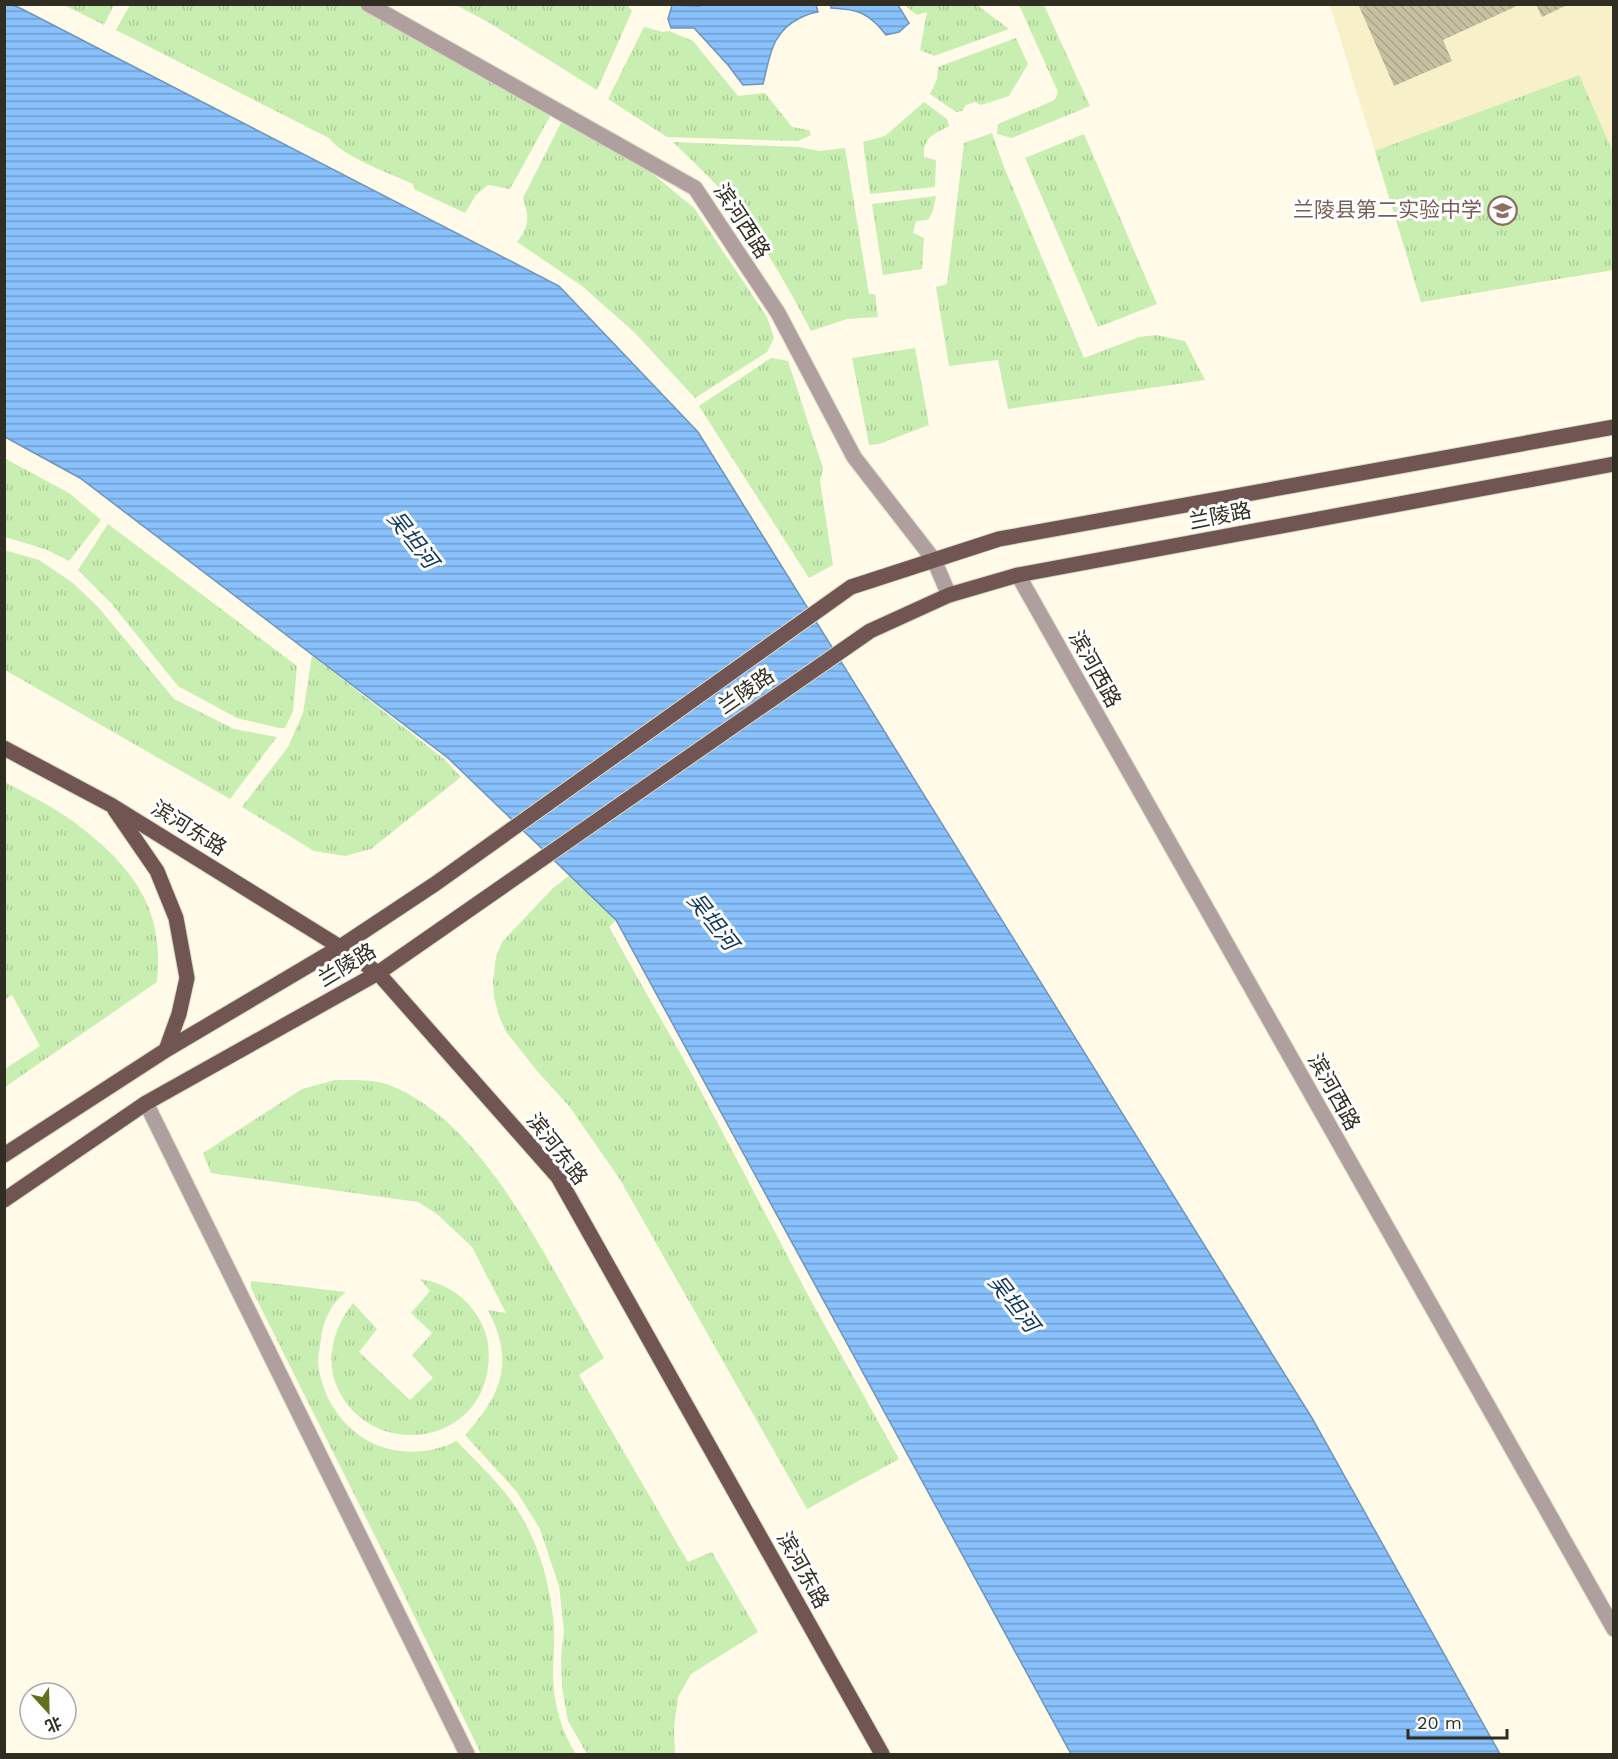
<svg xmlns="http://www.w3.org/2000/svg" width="1618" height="1759" viewBox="0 0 1618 1759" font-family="'Work Sans','Noto Sans SC',sans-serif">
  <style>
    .built { fill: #f8f0c8 }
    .grass { fill: url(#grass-tufts) }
    .water { fill: url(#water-rules); stroke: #6e95bb; stroke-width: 1.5 }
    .building { fill: url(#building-back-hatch) }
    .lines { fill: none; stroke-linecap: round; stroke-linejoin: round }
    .minor-casing { stroke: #dad6c4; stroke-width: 17 }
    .major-casing { stroke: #dad6c4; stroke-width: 17 }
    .minor { stroke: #af9f9e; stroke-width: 15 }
    .major { stroke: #705553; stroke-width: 15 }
    .labels { text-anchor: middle; stroke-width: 6; stroke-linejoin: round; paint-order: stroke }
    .education-label { font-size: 21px; fill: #785e54; stroke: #fff; text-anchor: end }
    .street-label { font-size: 21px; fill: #302e22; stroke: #fff }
    .water-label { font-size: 22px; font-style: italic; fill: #0f365d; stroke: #fff }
  </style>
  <defs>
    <pattern id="grass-tufts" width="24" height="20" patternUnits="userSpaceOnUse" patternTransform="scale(1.5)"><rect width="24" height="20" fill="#c8eeb1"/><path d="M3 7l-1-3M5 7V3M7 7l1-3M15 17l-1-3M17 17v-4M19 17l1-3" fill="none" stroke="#accc98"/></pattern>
    <pattern id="water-rules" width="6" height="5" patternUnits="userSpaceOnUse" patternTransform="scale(1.5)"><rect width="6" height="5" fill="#89c1fd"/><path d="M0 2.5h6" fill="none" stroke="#709dcc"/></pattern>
    <pattern id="building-back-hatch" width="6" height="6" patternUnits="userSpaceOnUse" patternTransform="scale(1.5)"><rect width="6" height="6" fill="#c7c1a2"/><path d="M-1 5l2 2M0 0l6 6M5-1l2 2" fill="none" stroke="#aba68b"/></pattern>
  </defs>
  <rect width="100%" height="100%" fill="#fffbe8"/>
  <!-- built -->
  <path class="built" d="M1330,5H1613V270L1421,302Z"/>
  <!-- grass -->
  <path class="grass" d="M627,4L632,11L597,90L488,22L456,5Z
    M64,5H114L104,25Z
    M130,5H377L554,109L510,189L488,185L476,195L465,213L414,189L413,184C391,174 343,157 329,138L116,30Z
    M906,5H977L1009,29L934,56L920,50L927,12L917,15L907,7Z
    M1019,5H1044L1090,106L1012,138L997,134L998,124L1055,100L1058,92Z
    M644,27L663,32L669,31L693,41L738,96L765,93L792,127L809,130L811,135L798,141L667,137L608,99Z
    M1016,38L1028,64L1009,96L981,105L975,102L966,105L962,111L956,112L930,94L937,79L938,67Z
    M1579,75L1613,152V270L1421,302L1375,151Z
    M924,102L947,119L949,126C933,135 923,137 924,157L936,160L935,187L870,194L863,142L885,136Z
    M565,115L642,165L694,208L767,317L774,338L767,352L695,398L634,332L582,286L517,242C530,225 529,217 523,198Z
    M992,133L1004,167L1084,358L1139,337L1156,335L1185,341L1205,380L1008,409L998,360L949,366L936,287L947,284L964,143Z
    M1084,134L1157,304L1098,327L1025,158Z
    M673,142L798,147L820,151L845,148L869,294H875L878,317L847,319L811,331C787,284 756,231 722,191C707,174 689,158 673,142Z
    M936,196L933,211L928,220L916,221L913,233L924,238L922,269L883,275L872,204Z
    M915,348L929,425L879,444L869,445L852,358Z
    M771,358L788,361L823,468L820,481L833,565L809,578L699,406Z
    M4,458L69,493L101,520L69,561L45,549L5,537Z
    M108,524L297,666L293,711L285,728H279L237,718L178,686L111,603L78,570Z
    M4,550L39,560L73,583L99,608L174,699L234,729L277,737L230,799L5,670Z
    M312,655L445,760L461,777L371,849L345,856L314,851L242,807L288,747L303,713Z
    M5,782C25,793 46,803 65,816C78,824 89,834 101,844C145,884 163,922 157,982L5,1087V1069L40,1046L12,995L5,999Z
    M570,875L616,920L609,927L693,1076L809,1297L899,1459L807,1509L619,1178L569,1106L538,1072L506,1032L499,1016L494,997L493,981L496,957L502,942L553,888Z
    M335,1080C353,1080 372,1079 389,1085C464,1114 516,1204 554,1270C570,1299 587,1328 604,1358L579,1375L688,1562L712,1552L758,1632L691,1674L678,1697L674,1726L675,1754H587L568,1721L562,1687L561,1657L564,1631L559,1586L540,1529L517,1492L465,1435C502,1394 515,1362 488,1310L506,1313L472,1247L437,1214L418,1202L211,1173L203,1153L302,1089Z
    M420,1279C441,1282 461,1293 474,1311C486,1327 491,1346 488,1367C479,1446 372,1460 338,1389C324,1360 334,1327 353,1303L377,1329L359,1352L410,1400L433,1378L412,1355L432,1333L411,1313L430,1291Z
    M251,1281L346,1292C331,1303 323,1321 321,1339C320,1347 318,1355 318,1362C319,1374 323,1387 328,1398C353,1448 407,1465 457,1441C475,1461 497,1480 512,1502C538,1538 550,1583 554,1626C555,1643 553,1660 553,1677C554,1705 561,1731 576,1754H481L398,1582L251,1288Z"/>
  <!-- water -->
  <path class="water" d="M4,5H13L22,9L559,286L698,432L1312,1418L1500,1754H1071L616,920L448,758L80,478L5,437Z
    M672,5L700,6L701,4L816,5L818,12C811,13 806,15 800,18C771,32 770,57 763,84L743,85L728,65L694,28H671L668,19Z
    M831,5H898L909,23L899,32L886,35C870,14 859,9 831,8Z"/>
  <!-- building -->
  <path class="building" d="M1358,4H1521L1443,40L1452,61L1394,86Z
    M1536,4H1569L1542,17Z"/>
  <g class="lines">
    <defs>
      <path id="minor" d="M368,4L695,188L778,313L854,457L934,560L949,595
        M1018,575L1614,1629
        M146,1103L467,1754"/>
      <path id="major" d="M4,748L111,805L340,947L378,973L558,1177L882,1754
        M115,810L157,871L176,918L187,978L179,1014L166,1050
        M4,1155L166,1050L340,947L435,884L851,587L999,539L1614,427
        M4,1200L146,1103L378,973L870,631L949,595L1018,575L1614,464"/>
    </defs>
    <!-- minor casing -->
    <use href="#minor" class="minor-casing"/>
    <!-- major casing -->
    <use href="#major" class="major-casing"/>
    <!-- minor -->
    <use href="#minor" class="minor"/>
    <!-- major -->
    <use href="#major" class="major"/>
  </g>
  <!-- icons -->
  <defs>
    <symbol id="school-ring" viewBox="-11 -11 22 22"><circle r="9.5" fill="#fff" stroke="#8d6e63" stroke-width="1.5"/><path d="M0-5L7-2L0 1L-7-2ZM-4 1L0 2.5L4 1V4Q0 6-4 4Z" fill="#8d6e63"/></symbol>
  </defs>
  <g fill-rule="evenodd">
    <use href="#school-ring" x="1486" y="194" width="33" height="33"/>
  </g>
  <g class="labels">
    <!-- education labels -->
    <g class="education-label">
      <text x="1482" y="217">兰陵县第二实验中学</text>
    </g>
    <!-- street labels -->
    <g class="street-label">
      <text transform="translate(742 221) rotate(57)" y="7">滨河西路</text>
      <text transform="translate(1220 516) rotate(-11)" y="7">兰陵路</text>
      <text transform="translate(1095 669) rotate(61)" y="7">滨河西路</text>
      <text transform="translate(746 691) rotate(-35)" y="7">兰陵路</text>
      <text transform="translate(189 828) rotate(32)" y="7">滨河东路</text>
      <text transform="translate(347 965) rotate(-31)" y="7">兰陵路</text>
      <text transform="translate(1334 1092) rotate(61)" y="7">滨河西路</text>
      <text transform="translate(557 1149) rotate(52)" y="7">滨河东路</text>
      <text transform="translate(803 1570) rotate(61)" y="7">滨河东路</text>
    </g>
    <!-- water labels -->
    <g class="water-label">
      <text transform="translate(413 539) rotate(52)" y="8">吴坦河</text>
      <text transform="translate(713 921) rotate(52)" y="8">吴坦河</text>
      <text transform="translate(1014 1303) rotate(52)" y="8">吴坦河</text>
    </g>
  </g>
  <!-- border -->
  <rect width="1618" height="1759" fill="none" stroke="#302e22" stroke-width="12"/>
  <!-- north arrow -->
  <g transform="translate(48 1711) rotate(158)"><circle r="28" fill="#ffffff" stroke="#acaba7" stroke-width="1.5"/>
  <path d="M0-4.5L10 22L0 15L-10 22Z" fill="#61711d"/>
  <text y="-9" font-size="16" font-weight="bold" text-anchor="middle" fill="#302e22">北</text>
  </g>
  <!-- scale -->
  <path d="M1408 1729v9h99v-9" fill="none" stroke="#302e22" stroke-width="3"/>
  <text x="1417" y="1729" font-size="18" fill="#302e22" stroke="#ffffff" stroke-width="4.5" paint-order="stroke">20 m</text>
</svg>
